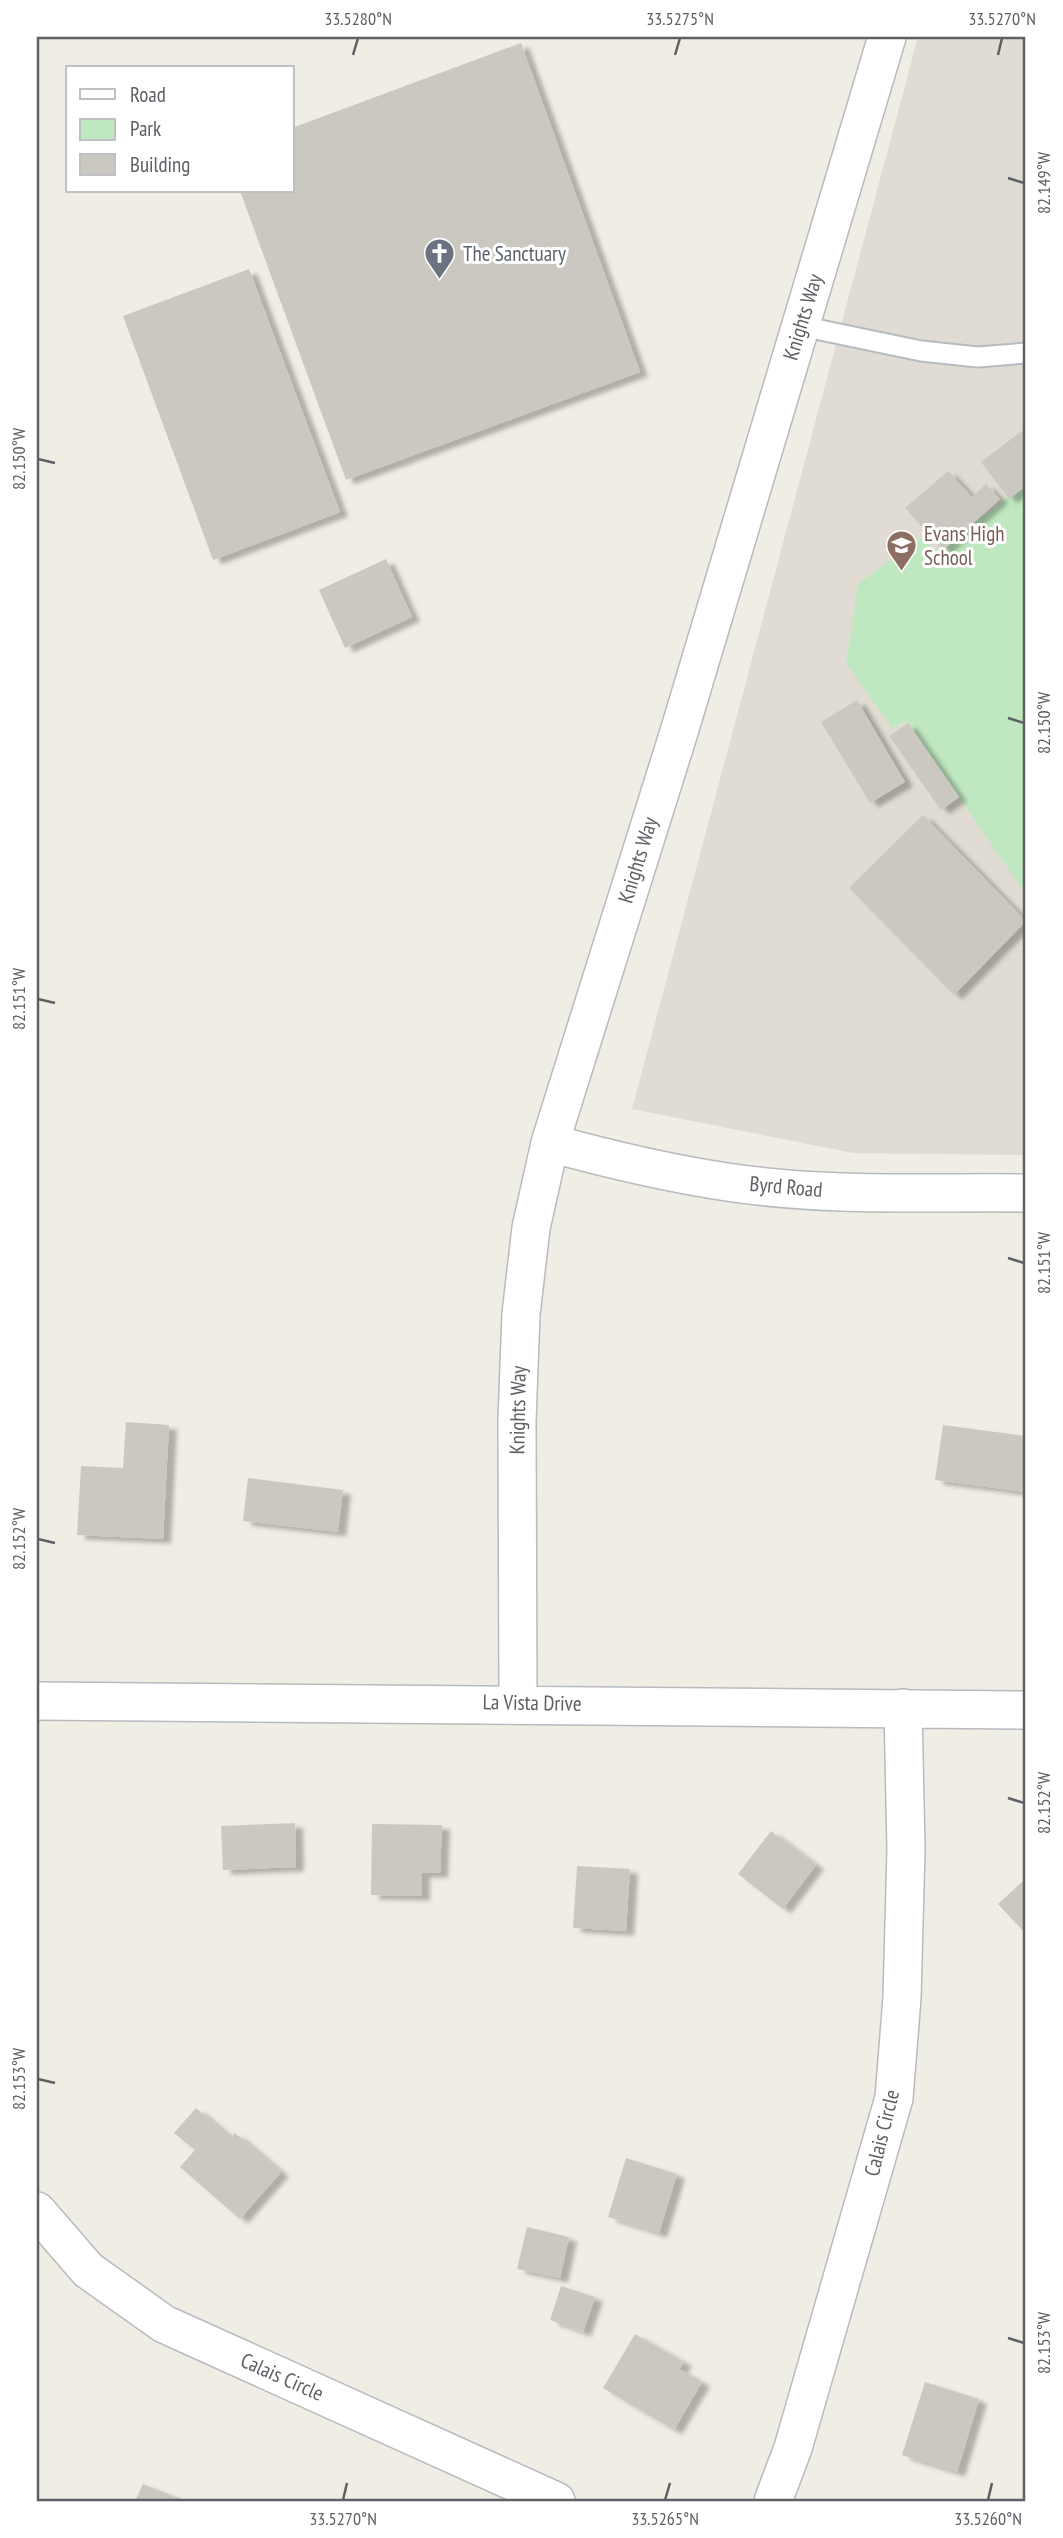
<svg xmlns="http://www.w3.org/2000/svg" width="1063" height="2538" viewBox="0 0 1063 2538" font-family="'PT Sans Narrow',sans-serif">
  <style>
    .education { fill: #e0dcd3 }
    .green { fill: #c0e8c0 }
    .building { fill: #cbc8c2; filter: url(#shadow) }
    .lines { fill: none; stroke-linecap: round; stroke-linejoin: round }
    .service-casing { stroke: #b7bbbf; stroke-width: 23 }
    .minor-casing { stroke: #b7bbbf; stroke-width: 40 }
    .service { stroke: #fff; stroke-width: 19 }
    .minor { stroke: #fff; stroke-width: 37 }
    .ticks { fill: none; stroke: #5c6166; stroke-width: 2.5 }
    .labels { text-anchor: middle; stroke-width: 6; stroke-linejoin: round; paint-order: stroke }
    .worship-label { font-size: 21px; fill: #5b616d; stroke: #fff; text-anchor: start }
    .street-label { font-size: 21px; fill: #5c6166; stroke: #fff }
    .education-label { font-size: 21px; fill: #785e54; stroke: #fff; text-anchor: start }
    .neatline { fill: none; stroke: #5c6166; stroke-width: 2.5 }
    .ticks-label { font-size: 18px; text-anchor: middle; fill: #5c6166 }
  </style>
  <defs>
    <filter id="shadow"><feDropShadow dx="8" dy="4.5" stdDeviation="2" flood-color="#0004"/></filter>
  </defs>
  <rect width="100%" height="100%" fill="#f0ede5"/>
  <!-- education -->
  <path class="education" d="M918,37H1026V1155L853,1153L632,1109Z"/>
  <!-- green -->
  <path class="green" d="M1026,484V895L907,721L892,728L846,663L858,584L923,536L934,551Z"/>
  <!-- building -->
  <path class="building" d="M521,43L640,372L346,480L240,191H292V128Z
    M249,269L340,512L213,560L123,316Z
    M1026,428V486L1009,499L981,462Z
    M948,471L972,497L986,484L1000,499L943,550L905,508Z
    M386,559L412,617L345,648L319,590Z
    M857,700L905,782L870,803L821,722Z
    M908,723L959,797L941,810L889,736Z
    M923,815L1026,921L954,995L849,888Z
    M126,1422L169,1425L163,1539L77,1535L81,1466L123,1468Z
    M943,1425L1026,1436V1492L935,1480Z
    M248,1478L343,1490L338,1532L243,1521Z
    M295,1823L296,1867L223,1870L221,1826Z
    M372,1824L442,1825L440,1873H422V1896L371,1895Z
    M771,1831L816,1865L783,1909L738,1874Z
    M577,1866L630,1869L626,1931L573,1928Z
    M1026,1878V1934L998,1904Z
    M196,2108L231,2138L235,2133L281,2172L240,2219L180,2167L195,2150L174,2133Z
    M626,2158L677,2174L659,2233L608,2217Z
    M527,2227L569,2237L560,2278L517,2269Z
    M561,2286L595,2297L583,2332L550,2320Z
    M635,2334L684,2362L679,2369L702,2382L674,2430L603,2388Z
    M925,2382L979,2399L957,2472L902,2455Z
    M143,2484L186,2501H135Z"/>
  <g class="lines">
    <defs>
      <path id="service" d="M801,326L921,351L978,357L1026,353"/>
      <path id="minor" d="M550,1143C608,1159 667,1173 727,1182C825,1197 927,1192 1026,1193
        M37,1701L1026,1710
        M518,1703L517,1420L521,1314L531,1228L550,1143L679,732L887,37
        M37,2211L88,2270L164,2324L556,2501
        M773,2501L793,2448L894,2098L902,1998L906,1849L903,1708"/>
    </defs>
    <!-- service casing -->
    <use href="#service" class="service-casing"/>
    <!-- minor casing -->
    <use href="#minor" class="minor-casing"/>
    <!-- service -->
    <use href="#service" class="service"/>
    <!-- minor -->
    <use href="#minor" class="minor"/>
  </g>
  <!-- ticks -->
  <path class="ticks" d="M353,55L358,38M675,55L680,38M998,55L1002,38M1008,178L1024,183M38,459L55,463M1008,718L1024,723M38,999L55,1003M1008,1258L1024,1263M38,1539L55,1543M1008,1798L1024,1803M38,2079L55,2083M1008,2338L1024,2343M343,2500L347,2483M665,2500L670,2483M988,2500L992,2483"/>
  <!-- icons -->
  <defs>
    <symbol id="church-pin" viewBox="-11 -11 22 30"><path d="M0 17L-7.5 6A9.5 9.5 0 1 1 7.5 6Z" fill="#6b7280" stroke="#fff"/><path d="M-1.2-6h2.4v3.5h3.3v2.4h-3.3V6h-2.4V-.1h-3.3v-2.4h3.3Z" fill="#fff"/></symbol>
    <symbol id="school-pin" viewBox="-11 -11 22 30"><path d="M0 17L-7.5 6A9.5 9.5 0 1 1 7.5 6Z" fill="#8d6e63" stroke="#fff"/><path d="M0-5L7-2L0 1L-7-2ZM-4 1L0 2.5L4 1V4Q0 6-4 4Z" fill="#fff"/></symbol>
  </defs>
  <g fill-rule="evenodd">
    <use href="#church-pin" x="422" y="236" width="35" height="47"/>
    <use href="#school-pin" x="884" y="528" width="35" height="47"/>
  </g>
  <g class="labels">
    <!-- worship labels -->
    <g class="worship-label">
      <text x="463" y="261">The Sanctuary</text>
    </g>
    <!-- street labels -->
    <g class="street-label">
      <text transform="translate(803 317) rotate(-73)" y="7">Knights Way</text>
      <text transform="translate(638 860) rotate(-73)" y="7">Knights Way</text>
      <text transform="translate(786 1187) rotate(5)" y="7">Byrd Road</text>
      <text transform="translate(518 1410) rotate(-89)" y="7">Knights Way</text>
      <text transform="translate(532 1703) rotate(1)" y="7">La Vista Drive</text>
      <text transform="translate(882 2133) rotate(-76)" y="7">Calais Circle</text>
      <text transform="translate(282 2377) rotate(24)" y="7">Calais Circle</text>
    </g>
    <!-- education labels -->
    <g class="education-label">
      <text x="924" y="541">Evans High<tspan x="924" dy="24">School</tspan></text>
    </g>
  </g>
  <!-- border -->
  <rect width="1063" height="2538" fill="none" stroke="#ffffff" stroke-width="77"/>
  <!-- legend -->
  <rect x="66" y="66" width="228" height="126" fill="#ffffff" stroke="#bec0c2" stroke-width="2"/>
  <rect x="80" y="89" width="35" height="10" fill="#ffffff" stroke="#bec0c2" stroke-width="2"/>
  <text x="130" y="102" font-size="21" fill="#5c6166">Road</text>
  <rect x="80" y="119" width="35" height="21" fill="#c0e8c0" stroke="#bec0c2" stroke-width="2"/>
  <text x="130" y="136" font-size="21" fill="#5c6166">Park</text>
  <rect x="80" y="154" width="35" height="21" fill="#cbc8c2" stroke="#bec0c2" stroke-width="2"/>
  <text x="130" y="172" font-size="21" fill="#5c6166">Building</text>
  <rect x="38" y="38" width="986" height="2462" class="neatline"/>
  <g class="ticks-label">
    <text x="358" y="25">33.5280°N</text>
    <text x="680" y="25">33.5275°N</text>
    <text x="1002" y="25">33.5270°N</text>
    <text transform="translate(1044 183) rotate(-90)" y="6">82.149°W</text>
    <text transform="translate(19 459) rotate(-90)" y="6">82.150°W</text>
    <text transform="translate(1044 723) rotate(-90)" y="6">82.150°W</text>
    <text transform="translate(19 999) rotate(-90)" y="6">82.151°W</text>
    <text transform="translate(1044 1263) rotate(-90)" y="6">82.151°W</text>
    <text transform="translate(19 1539) rotate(-90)" y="6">82.152°W</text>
    <text transform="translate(1044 1803) rotate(-90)" y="6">82.152°W</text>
    <text transform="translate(19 2079) rotate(-90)" y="6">82.153°W</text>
    <text transform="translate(1044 2343) rotate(-90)" y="6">82.153°W</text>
    <text x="343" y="2525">33.5270°N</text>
    <text x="665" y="2525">33.5265°N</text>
    <text x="988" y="2525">33.5260°N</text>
  </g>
</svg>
